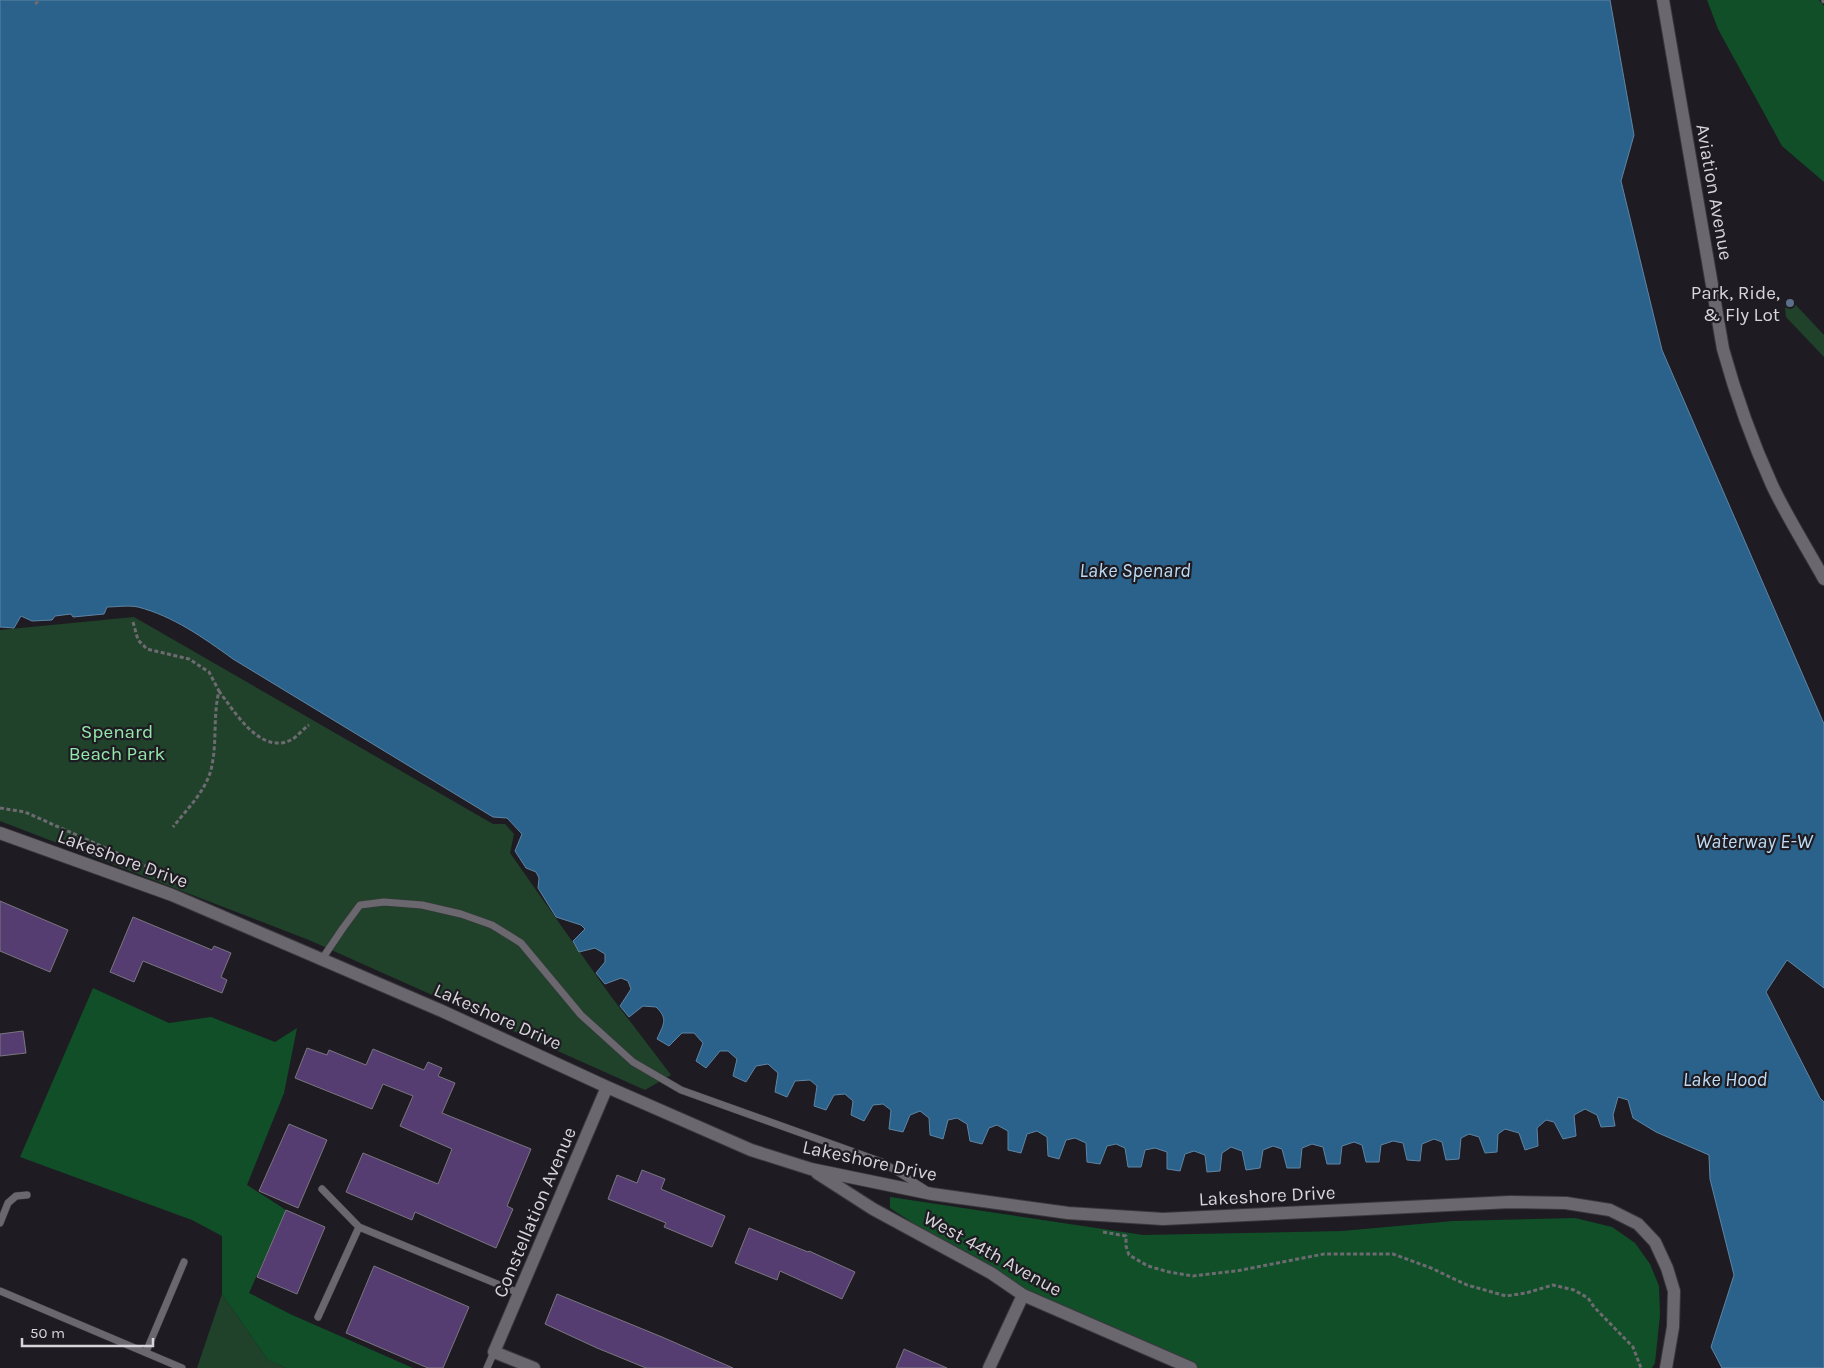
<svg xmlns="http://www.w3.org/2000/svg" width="1824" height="1368" viewBox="0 0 1824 1368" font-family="Karla,sans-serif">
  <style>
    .green { fill: #20422a }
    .forest { fill: #104f28 }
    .water { fill: #2b628c; stroke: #5f84a3 }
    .building { fill: #553d72; stroke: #7a767f }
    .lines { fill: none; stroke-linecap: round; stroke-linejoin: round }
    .service-casing { stroke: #3a383d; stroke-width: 8 }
    .minor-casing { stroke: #3a383d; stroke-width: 14 }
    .path { stroke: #6d6b71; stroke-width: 3; stroke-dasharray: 4 2.5; stroke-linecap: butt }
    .service { stroke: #6b676f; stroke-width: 7 }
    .minor { stroke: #6b676f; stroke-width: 12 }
    .service-dot { fill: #5c6f8a; stroke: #1e1c22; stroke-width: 2 }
    .labels { text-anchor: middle; stroke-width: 4.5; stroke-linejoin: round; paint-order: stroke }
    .street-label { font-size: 19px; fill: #d7d5da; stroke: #1e1c22 }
    .poi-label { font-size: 19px; fill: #d7d5da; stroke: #1e1c22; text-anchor: end }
    .park-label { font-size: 19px; fill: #93e7aa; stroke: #1e1c22 }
    .water-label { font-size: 20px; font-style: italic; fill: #bddbf4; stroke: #1e1c22 }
  </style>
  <rect width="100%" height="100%" fill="#1e1c22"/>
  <!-- green -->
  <path class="green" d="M1790,303H1794L1824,335V357L1786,317L1785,309L1787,304Z
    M134,617L493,824H505L514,834L510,853L610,995L671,1075L645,1090L309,940L0,821V630Z
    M222,1294L268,1360L286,1368H197Z"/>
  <!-- forest -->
  <path class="forest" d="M1707,0H1819L1824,6V182L1782,146L1718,29Z
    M93,988L169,1023L211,1017L275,1042L297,1028L284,1093L247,1185L286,1210L249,1293L290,1314L413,1368H286L268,1360L222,1294V1236L192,1220L20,1157Z
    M890,1197L1143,1235L1342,1231L1453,1221L1575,1218L1612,1227L1635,1243L1650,1264L1659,1286L1660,1315L1655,1363L1652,1368H1191L1023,1295L890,1208Z"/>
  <!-- water -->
  <path class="water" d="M0,0H1610L1634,135L1621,181L1662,350L1824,724V988L1787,960L1766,992L1820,1098L1824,1102V1368H1722L1711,1347L1734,1275L1710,1179L1709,1155L1656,1132L1633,1118L1628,1100L1618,1097L1613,1115L1615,1126L1601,1127L1597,1115L1585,1109L1574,1115L1576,1136L1563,1139L1554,1122L1546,1120L1537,1128L1538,1146L1525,1150L1519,1133L1505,1129L1498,1134L1497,1152L1485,1153L1479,1137L1469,1134L1461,1138L1459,1159L1446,1160L1442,1142L1434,1139L1422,1144L1420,1161L1407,1160L1403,1143L1393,1141L1381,1145L1379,1162H1366L1362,1145L1354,1142L1342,1146L1340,1164H1327L1323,1147L1312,1144L1302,1148L1300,1168H1287L1282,1149L1273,1146L1263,1150L1260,1168L1246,1170L1242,1151L1231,1147L1222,1153L1220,1171L1207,1172L1205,1155L1194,1151L1185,1154L1180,1171L1167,1169V1152L1155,1148L1145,1150L1141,1167H1128L1125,1148L1116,1144L1107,1146L1100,1164L1087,1162L1086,1143L1075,1138L1066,1140L1059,1159L1048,1156L1047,1137L1037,1131L1027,1134L1021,1153L1008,1150V1131L997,1125L989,1128L982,1144L970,1141L967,1124L957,1118L948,1120L943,1139L930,1135L929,1118L920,1111L910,1115L903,1132L889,1129L891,1110L883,1104L873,1105L864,1121L851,1115L853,1101L845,1094L834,1095L826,1110L814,1106L817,1086L810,1080L795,1081L787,1097L775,1092L778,1073L768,1064L756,1066L746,1082L733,1076L737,1059L728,1051H720L706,1068L696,1061L703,1043L694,1033H682L669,1046L657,1039C663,1025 669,1019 656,1007L643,1006L629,1017L620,1006L631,989L628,981L621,978L605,984L596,973L605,962V954L595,948L579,952L573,941L585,929L581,925L556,917L538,888L539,878L536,872L526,868L515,851L522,834L507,818L493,817L233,659C204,638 173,616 138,607C128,605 116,607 107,607L104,614L73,617L71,614L55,616L52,620L32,621L21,616L14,628L0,627Z"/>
  <!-- building -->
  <path class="building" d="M0,901L68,930L50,972L0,951Z
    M133,917L212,950L214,946L231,953L221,977L227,980L222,993L143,961L134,982L110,972Z
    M23,1031L26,1053L0,1056V1034Z
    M307,1048L327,1055L329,1050L366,1065L373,1049L424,1070L428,1062L442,1068L438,1076L455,1083L442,1113L531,1149L507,1206L513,1209L496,1248L415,1212L412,1220L346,1192L363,1153L438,1184L452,1149L400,1126L413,1096L383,1084L372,1109L295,1078Z
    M289,1124L327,1140L298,1208L259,1191Z
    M642,1170L665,1179L661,1189L725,1216L712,1247L664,1227L666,1223L608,1199L617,1175L637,1183Z
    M286,1210L325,1227L297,1294L257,1277Z
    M749,1228L808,1252L809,1251L855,1272L842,1299L780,1271L777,1280L735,1263Z
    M374,1266L469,1307L443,1368H428L346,1333Z
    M557,1294L662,1337L733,1368H646L597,1348L545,1324Z
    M904,1349L947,1368H896Z"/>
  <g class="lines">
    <defs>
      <path id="service" d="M322,959L343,928L360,905L384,902L422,905L461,914L492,925L521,943L581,1015L633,1062L681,1090L882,1162L925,1189
        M322,1189L359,1227
        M0,1223L8,1203L16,1196L27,1195
        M0,1291L182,1368
        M318,1317L359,1227L519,1293
        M146,1352L184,1262
        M487,1368L494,1352"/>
      <path id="minor" d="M1663,0L1723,349C1736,396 1752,441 1772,485C1787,517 1807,548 1824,579
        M0,833L172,895L442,1011L607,1087L751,1150L811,1169L932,1194L1068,1213L1163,1219L1510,1202L1566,1203L1610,1210L1638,1224L1655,1242L1667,1268L1674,1291L1673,1327L1666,1368
        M817,1173L873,1209L991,1273L1023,1295L1191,1368
        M534,1368L494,1352L607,1087
        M989,1368L1023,1295"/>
    </defs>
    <!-- service casing -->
    <use href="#service" class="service-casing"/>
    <!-- minor casing -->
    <use href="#minor" class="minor-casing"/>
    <!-- path -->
    <path class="path" d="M1822,0L1824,3
      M35,4L39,1
      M133,622L138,640L147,649L189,659L209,672L219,691C213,715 217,741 212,765C208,789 187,809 173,827
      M219,691C234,711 260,755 291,740C297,737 303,729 309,725
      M0,808L25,812L175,879
      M1103,1232L1126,1236V1246L1129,1255L1148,1266L1169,1272L1193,1276L1236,1271L1324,1254H1393L1431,1268L1467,1285L1506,1296L1526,1293L1553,1285L1574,1290L1588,1298L1594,1307L1633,1347L1641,1368"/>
    <!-- service -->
    <use href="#service" class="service"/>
    <!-- minor -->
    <use href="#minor" class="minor"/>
  </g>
  <!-- markers -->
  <circle class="service-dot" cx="1790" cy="303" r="5"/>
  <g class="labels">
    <!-- street labels -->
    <g class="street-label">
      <text transform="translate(1715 192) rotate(80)" y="7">Aviation Avenue</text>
      <text transform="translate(123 858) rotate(20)" y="7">Lakeshore Drive</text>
      <text transform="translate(498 1016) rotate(24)" y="7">Lakeshore Drive</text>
      <text transform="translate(870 1160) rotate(12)" y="7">Lakeshore Drive</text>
      <text transform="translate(1267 1195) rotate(-3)" y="7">Lakeshore Drive</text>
      <text transform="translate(534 1212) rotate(-67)" y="7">Constellation Avenue</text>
      <text transform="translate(993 1253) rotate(29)" y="7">West 44th Avenue</text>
    </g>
    <!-- poi labels -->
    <g class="poi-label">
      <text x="1780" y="299">Park, Ride,<tspan x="1780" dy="22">&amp; Fly Lot</tspan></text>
    </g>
    <!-- park labels -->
    <g class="park-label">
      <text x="117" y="738">Spenard<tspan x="117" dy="22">Beach Park</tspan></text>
    </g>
    <!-- water labels -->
    <g class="water-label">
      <text x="1135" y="577">Lake Spenard</text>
      <text x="1754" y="848">Waterway E-W</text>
      <text x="1725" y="1086">Lake Hood</text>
    </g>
  </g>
  <!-- scale -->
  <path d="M22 1338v8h131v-8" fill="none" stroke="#d7d5da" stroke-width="2.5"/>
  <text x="30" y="1338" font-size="15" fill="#d7d5da" stroke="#1e1c22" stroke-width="4" paint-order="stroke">50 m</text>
</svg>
